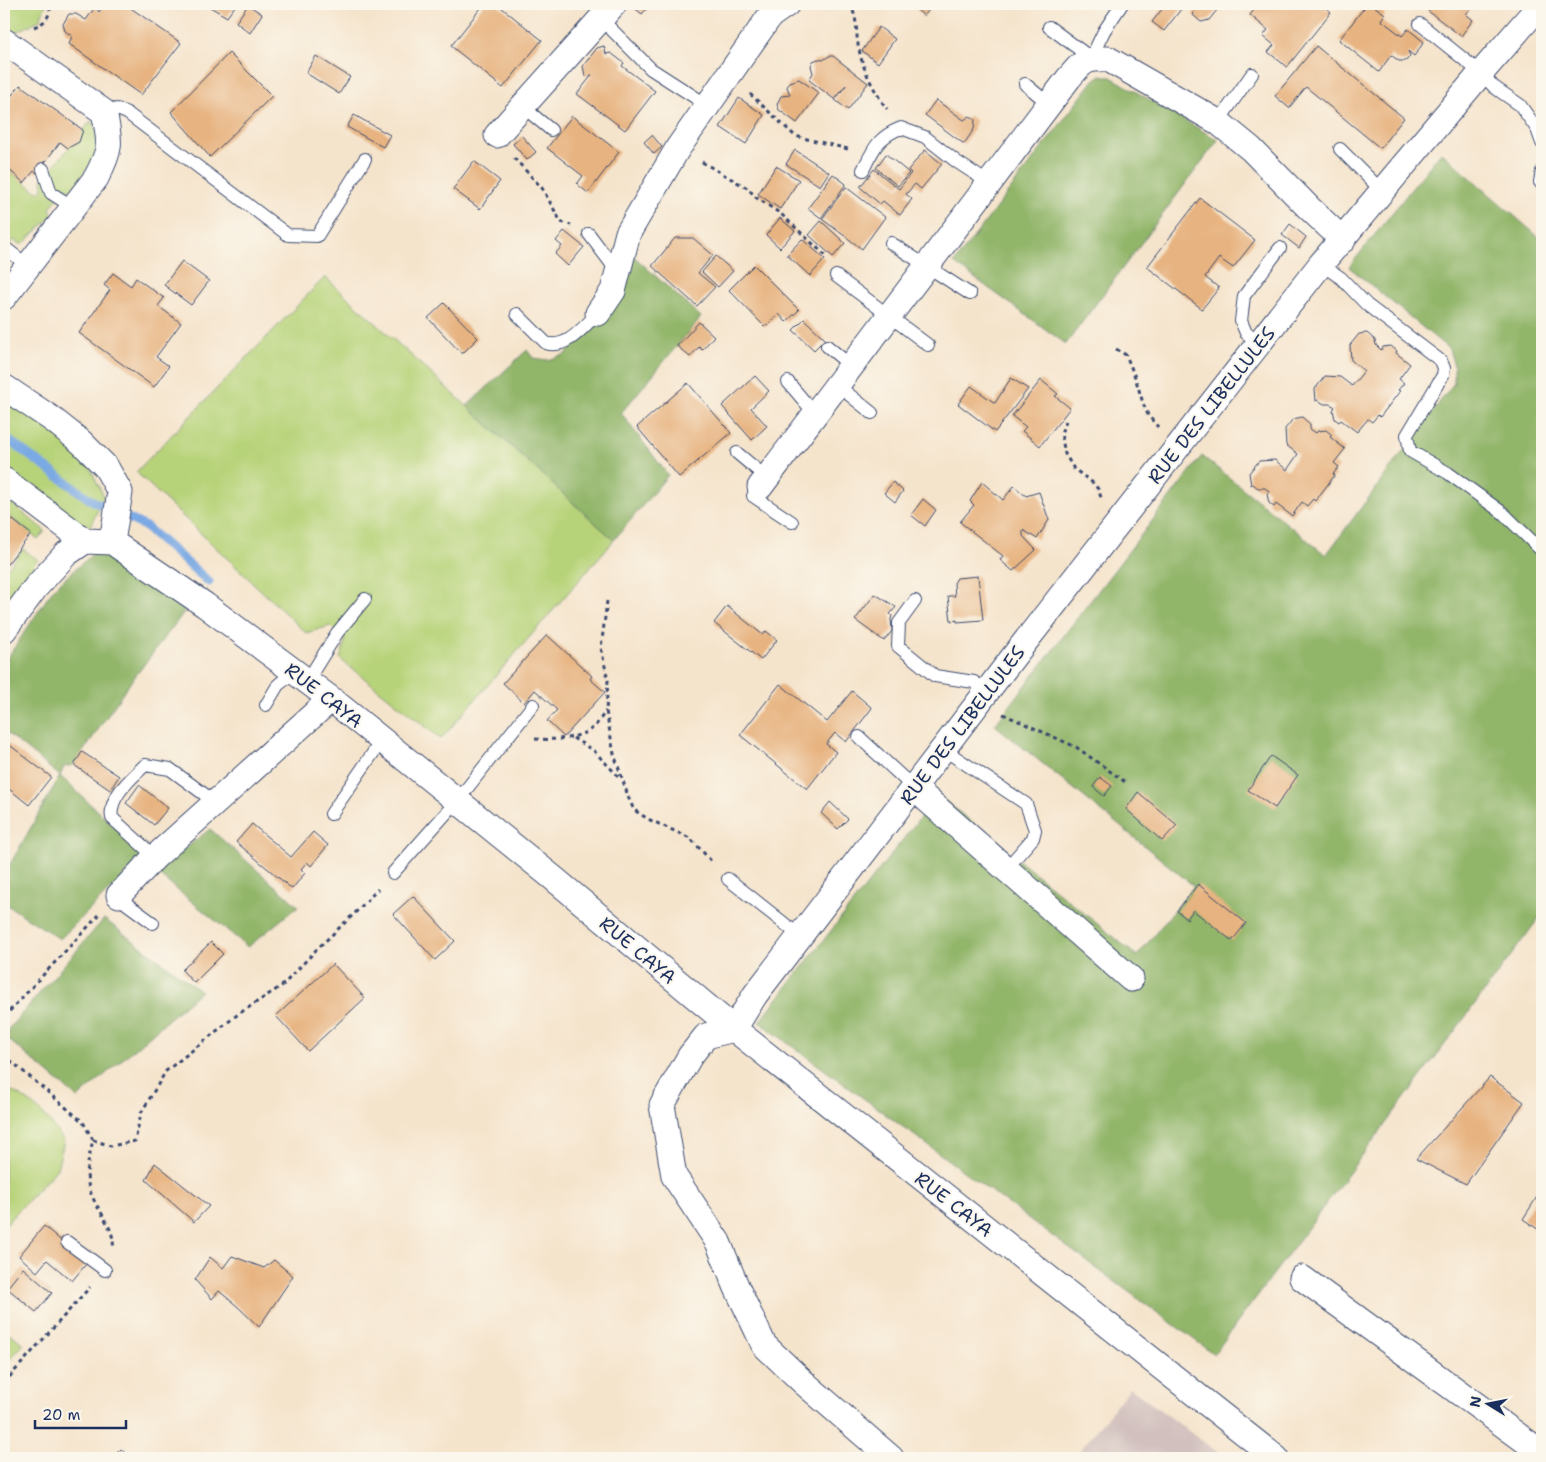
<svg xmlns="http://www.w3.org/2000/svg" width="1546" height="1462" viewBox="0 0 1546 1462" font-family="'Shantell Sans',sans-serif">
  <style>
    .industrial { fill: #d1c0bd }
    .green { fill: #b7d379; stroke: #69816c }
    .forest { fill: #91b569; stroke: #567264 }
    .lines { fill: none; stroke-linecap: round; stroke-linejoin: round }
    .stream { stroke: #7aa9e3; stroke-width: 9 }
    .building { fill: #e7b380 }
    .lane-casing { stroke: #3c4a6e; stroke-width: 14 }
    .street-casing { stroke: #3c4a6e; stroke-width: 27 }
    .path { stroke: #3c4a6e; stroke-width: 3; stroke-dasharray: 4 4; stroke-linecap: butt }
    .lane { stroke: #fff; stroke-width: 12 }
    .street { stroke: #fff; stroke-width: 25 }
    .labels { text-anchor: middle; stroke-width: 4; stroke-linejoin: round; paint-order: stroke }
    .street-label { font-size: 19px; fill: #1b2f5e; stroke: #fbf7ec }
  </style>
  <rect width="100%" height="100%" fill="#fbf7ec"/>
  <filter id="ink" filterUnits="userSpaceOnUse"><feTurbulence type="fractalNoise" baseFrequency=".02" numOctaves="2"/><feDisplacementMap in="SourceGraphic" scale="10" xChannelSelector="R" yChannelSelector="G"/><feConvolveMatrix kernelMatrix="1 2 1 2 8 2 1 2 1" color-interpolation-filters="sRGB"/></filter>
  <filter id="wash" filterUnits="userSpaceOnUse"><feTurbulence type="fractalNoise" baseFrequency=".0096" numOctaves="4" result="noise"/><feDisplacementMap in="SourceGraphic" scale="20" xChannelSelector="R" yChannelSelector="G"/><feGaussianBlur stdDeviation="1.12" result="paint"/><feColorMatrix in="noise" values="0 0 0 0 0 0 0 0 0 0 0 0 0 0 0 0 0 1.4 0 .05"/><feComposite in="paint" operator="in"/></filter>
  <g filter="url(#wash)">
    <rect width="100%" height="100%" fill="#f5e4cc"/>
    <!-- industrial -->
    <path class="industrial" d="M1130,1388L1225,1458H1074Z"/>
    <!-- green -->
    <path class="green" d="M4,4H46L40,20L12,34L4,28Z
      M91,121L95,127L101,153L71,190L65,188L50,208L52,213L50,218L23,244H19L14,240L4,251V167L39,193L43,188L42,180Z
      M325,277L614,540L441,739L340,659L345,641L330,626L306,633L136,472Z
      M4,397L85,457L104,497L90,527L81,526L4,470Z
      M4,497L45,531L38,540L4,512Z
      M23,549L38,560L33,565L36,568L4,608V572Z
      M4,1087C33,1101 46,1115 64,1141L57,1169L4,1226Z
      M4,1329L24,1344L4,1365Z"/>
    <!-- forest -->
    <path class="forest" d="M1101,75L1111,77L1218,140L1066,344L954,263L1094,80Z
      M1441,152L1542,240V914L1214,1354L759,1022L938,795L1137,956L1194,886L995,725L1202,456L1326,555L1454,383V366L1449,349L1349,267Z
      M629,252L701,317L621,413L668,475L614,540L467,406L527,350L533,358L548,360L564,355L606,317Z
      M96,551L141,574L185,611L127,687L74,765L64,767L60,776L145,855L60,939L4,903V875L60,776L4,731V663L54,588Z
      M210,829L298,906L248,947L155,872Z
      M104,919L201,991L78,1098L4,1036V1034Z"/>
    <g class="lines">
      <!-- stream -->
      <path class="stream" d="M4,437L91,500L146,527L209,582"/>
    </g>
    <g id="blocks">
      <!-- building -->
      <path class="building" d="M105,4H125L181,43L141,95L69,44L72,36L65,31L63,24L69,14H76L86,20L95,7L99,12Z
        M205,4H233L235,6L227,17Z
        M484,4H497L542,40L503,88L451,46Z
        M636,4H646L649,6L642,14L633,7Z
        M910,4H934L924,16Z
        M1166,4H1185L1164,31L1152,22Z
        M1197,4H1222L1209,20L1201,22L1193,15Z
        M1259,4H1321L1331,12L1287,67L1268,52L1274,45L1263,36L1268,30L1250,15Z
        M1367,4H1371L1385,14L1381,20L1402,36L1408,29L1424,42L1414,56L1408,51L1410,56L1406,61H1399L1391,55L1379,72L1339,40Z
        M1434,4H1472L1474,5L1466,14L1473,20L1461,36L1428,11Z
        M248,5L262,14L250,33L236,22Z
        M879,27L895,39L878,63L862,51Z
        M604,46L606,54L611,53L624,63L622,66L655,91L625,130L577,94L592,75L585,76L583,66L597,48Z
        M1316,46L1404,118L1380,148L1306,87L1289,108L1275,96Z
        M229,53L272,96L210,157L171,112Z
        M316,56L350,77L339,94L306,73Z
        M829,56H833L868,83L848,110L835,100L846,85L834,99L809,80L813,73L811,66L813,61L818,59L823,60Z
        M799,79L819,93L797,123L779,110L777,104L781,96L790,95L787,87L790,82Z
        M20,85L83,130L79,142L68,148L60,142L37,173L34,171L24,183L4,165V105Z
        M739,98L764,115L746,144L720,127Z
        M936,100L964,120L970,116L975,120L974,129L964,144L925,115Z
        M354,115L390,135L383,147L347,127Z
        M572,116L619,152L588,193L577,184L583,176L547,148Z
        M652,135L662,147L654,154L644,142Z
        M522,136L536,152L527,160L513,144Z
        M795,150L829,172L820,186L786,164Z
        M925,150L942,164L921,189L915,184L906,194L912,199L900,215L883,201L880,204L860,187L874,169L899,189L911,173L908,170Z
        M886,154L909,173L898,186L876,168Z
        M474,161L500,181L480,209L453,189Z
        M776,166L799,180L780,209L758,194Z
        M833,174L846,184L821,218L808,208Z
        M846,187L885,217L862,249L822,219Z
        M1200,198L1255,240L1233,268L1219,258L1205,277L1219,288L1202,309L1147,267Z
        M780,218L795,231L780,248L766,235Z
        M821,221L845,243L833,257L809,235Z
        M1290,224L1306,237L1299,248L1282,235Z
        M564,231L584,247L568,266L555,254L562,246L556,241Z
        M675,238H693L713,255L698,273L715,287L697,306L652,266Z
        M802,239L825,259L810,276L787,255Z
        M716,256L733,271L718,287L702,272Z
        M182,261L209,281L191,305L164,285Z
        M754,265L799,310L786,322L779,314L765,327L729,290Z
        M113,273L131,286L136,278L164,298L158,306L181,323L156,357L169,366L154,387L79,333L110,290L104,285Z
        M444,303L478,338L462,354L428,318Z
        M804,319L825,339L814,350L793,330Z
        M699,322L714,336L702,350L699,347L690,357L677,346Z
        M1367,333L1375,340L1376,345L1381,350L1383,347L1391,346L1397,351L1396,353L1410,364L1399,379L1404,383L1398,390L1400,391L1380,417L1378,415L1372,422L1368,419L1357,432L1341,420L1339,422L1335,419L1333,410L1335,407L1330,404H1324L1318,400L1316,401L1315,389L1325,376L1340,377L1352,386L1364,371L1351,360L1350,345L1359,334Z
        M755,376L769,391L751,408L767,426L752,440L722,406Z
        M1011,378L1028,389L995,432L958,404L971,386L995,403Z
        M1041,380L1058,394L1055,396L1070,408L1040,446L1022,431L1026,427L1012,416Z
        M688,383L731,433L679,477L637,427Z
        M1302,417L1310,424V429L1316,433L1318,431L1326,430L1332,435L1330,437L1345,449L1334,463L1339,467L1333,474L1335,475L1315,501L1313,499L1307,506L1302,502L1292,516L1276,504L1274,507L1269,503L1267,494L1269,491L1265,488H1258L1253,484L1251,485L1249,473L1259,461L1275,460L1287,470L1298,454L1286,445L1285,429L1293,419Z
        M893,482L903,491L895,502L884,493Z
        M982,482L1003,500L1014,486L1026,496L1039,492L1049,520L1037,539L1023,530V536L1036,550L1013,571L1000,560L1003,556L960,522L974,505L970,501Z
        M923,499L936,510L925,526L911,515Z
        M4,513L31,534L4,568Z
        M978,576L983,620L957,622V620L951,621L948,596H955L954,583L957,578Z
        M875,594L896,607L890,614L892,616L891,619L892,631L884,641L855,620Z
        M727,606L763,635L766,631L777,640L761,660L714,623Z
        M547,635L592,676L590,679L605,692L564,737L547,721L557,710L535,690L524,703L503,683Z
        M780,684L827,722L852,691L872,708L846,742L835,733L826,744L836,752L807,789L740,735Z
        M7,743L51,777L29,805L4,785V747Z
        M82,752L119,776L110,790L74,765Z
        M1271,756L1298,775L1275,808L1248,790Z
        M1100,777L1112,786L1104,796L1093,787Z
        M139,785L168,808L154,825L126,803Z
        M1138,792L1177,825L1162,841L1126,809Z
        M830,802L848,819L838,829L821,813Z
        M252,824L291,857L313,832L328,845L311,866L307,862L301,869L305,873L292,889L236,842Z
        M1198,884L1246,923L1232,941L1193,910L1187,919L1177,911Z
        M413,896L455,941L435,960L393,914Z
        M211,942L223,954L194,983L182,970Z
        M333,964L365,998L308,1051L276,1016Z
        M1490,1077L1524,1102L1466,1184L1416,1159Z
        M155,1163L209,1206L194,1222L146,1180Z
        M1542,1189V1232L1523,1219Z
        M44,1226L87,1263L72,1281L47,1260L37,1272L19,1256Z
        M232,1256L264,1268L274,1260L293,1276L259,1327L237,1306L219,1291L212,1299L195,1280L210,1257L223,1268Z
        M23,1268L52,1293L36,1312L7,1288Z
        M121,1449L131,1458H112Z"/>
    </g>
  </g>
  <g filter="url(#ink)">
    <use href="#blocks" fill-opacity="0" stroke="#3c4a6e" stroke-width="1"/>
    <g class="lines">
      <defs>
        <path id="lane" d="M600,18L651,69L707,105
          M1420,24L1481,73L1494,87L1520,105L1537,129L1542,143
          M1049,27L1091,58L1104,31L1122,4
          M1025,84L1049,104
          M522,106L551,130
          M104,112L117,109L127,113L288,235L317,236L365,159
          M1218,122L1252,74
          M1340,149L1383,192
          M43,169L51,193L73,207
          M863,170C874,148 878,137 901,128L925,137L957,162L989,183
          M1542,171L1540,182L1542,184
          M589,234L613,266L620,267
          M891,243L970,294
          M4,247L27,265
          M1321,264L1341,278L1367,305L1441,361L1444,368L1443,375L1407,435L1410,451L1448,473L1503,513L1542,551
          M836,276L928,345
          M517,314L546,343C567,350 584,326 598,313
          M1260,343L1246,333L1241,321L1244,296L1280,248
          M827,346L851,366
          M788,382L815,414
          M837,385L872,413
          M737,453L767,478
          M760,487L753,496L792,522
          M915,601L899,623L898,646L935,676L974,682L987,692
          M307,681L337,633L365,599
          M266,705L278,685L295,671
          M859,737L914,788
          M943,749L1026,804L1035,830L1033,838L1006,869
          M331,814L382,740
          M155,857L112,818C108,797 131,779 145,765L170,769L208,797L214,804
          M393,873L457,801L533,705
          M728,879L800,936
          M119,895L123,901L153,923
          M67,1242L105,1270"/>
        <path id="street" d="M4,41L104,112C111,143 111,150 96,178L4,297
          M497,135L614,4
          M598,313L613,291L628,233L678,148L770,16L787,4
          M4,387L52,419L81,442L106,467L120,492L112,542
          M4,480L85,541
          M760,487L1068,79C1083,62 1083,58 1108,59L1218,122L1251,149L1309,208L1343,240
          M4,630L36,587L66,554L85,541L112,542L205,605L331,699L552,877L734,1029L1276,1458
          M914,788L1131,979
          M119,895L155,857L331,699
          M1302,1278L1542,1453
          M891,1458L803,1382L764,1345L737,1288L718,1242L674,1176L662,1105L690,1056L706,1036L734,1029L755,995L1014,656L1321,264L1481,73L1541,4"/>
      </defs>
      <!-- lane casing -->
      <use href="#lane" class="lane-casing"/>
      <!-- street casing -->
      <use href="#street" class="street-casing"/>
      <!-- path -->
      <path class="path" d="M849,4C859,17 855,34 859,49C863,71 875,92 887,109
        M34,27C47,22 49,17 51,4
        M750,94L795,136L848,149
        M514,158L542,188L561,222L571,225
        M702,162L749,189L754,196L781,214L827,257
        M1116,349L1126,355L1135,377L1143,403L1148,415L1158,427
        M1066,421L1061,433L1065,454L1074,469L1093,483L1098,489L1102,500
        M607,601L601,648L608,680L606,711L614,754L629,799L634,810L648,819L690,838L713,863
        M1003,714L1076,747L1128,784
        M573,738L594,751L621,779
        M535,739C555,740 577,740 594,727C598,723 602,716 606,711
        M4,1017L99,915
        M4,1055L83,1122L93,1140C89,1157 84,1174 90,1191C97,1211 116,1228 113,1249
        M93,1140L111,1146L135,1141L141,1113L166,1071L237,1015L283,985L316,950L355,913L378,889
        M4,1383L90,1287"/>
      <!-- lane -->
      <use href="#lane" class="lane"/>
      <!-- street -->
      <use href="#street" class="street"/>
    </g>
  </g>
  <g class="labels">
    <!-- street labels -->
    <g class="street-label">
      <text transform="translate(1211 405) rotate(-52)" y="7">RUE DES LIBELLULES</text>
      <text transform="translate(324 695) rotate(38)" y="7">RUE CAYA</text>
      <text transform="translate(962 725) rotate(-53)" y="7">RUE DES LIBELLULES</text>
      <text transform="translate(638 950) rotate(40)" y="7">RUE CAYA</text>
      <text transform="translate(954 1204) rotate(38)" y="7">RUE CAYA</text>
    </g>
  </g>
  <!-- margin -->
  <rect width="1546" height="1462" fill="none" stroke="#fbf7ec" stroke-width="20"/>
  <!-- north arrow -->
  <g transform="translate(1488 1404) rotate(280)" stroke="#fbf7ec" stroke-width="4" paint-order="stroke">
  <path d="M0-4L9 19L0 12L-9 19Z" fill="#1b2f5e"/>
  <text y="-8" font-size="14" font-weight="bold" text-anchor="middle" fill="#1b2f5e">N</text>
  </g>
  <!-- scale -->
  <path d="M35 1420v8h91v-8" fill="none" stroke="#1b2f5e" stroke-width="2.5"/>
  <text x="42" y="1420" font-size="15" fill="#1b2f5e" stroke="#fbf7ec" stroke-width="4" paint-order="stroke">20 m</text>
</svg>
